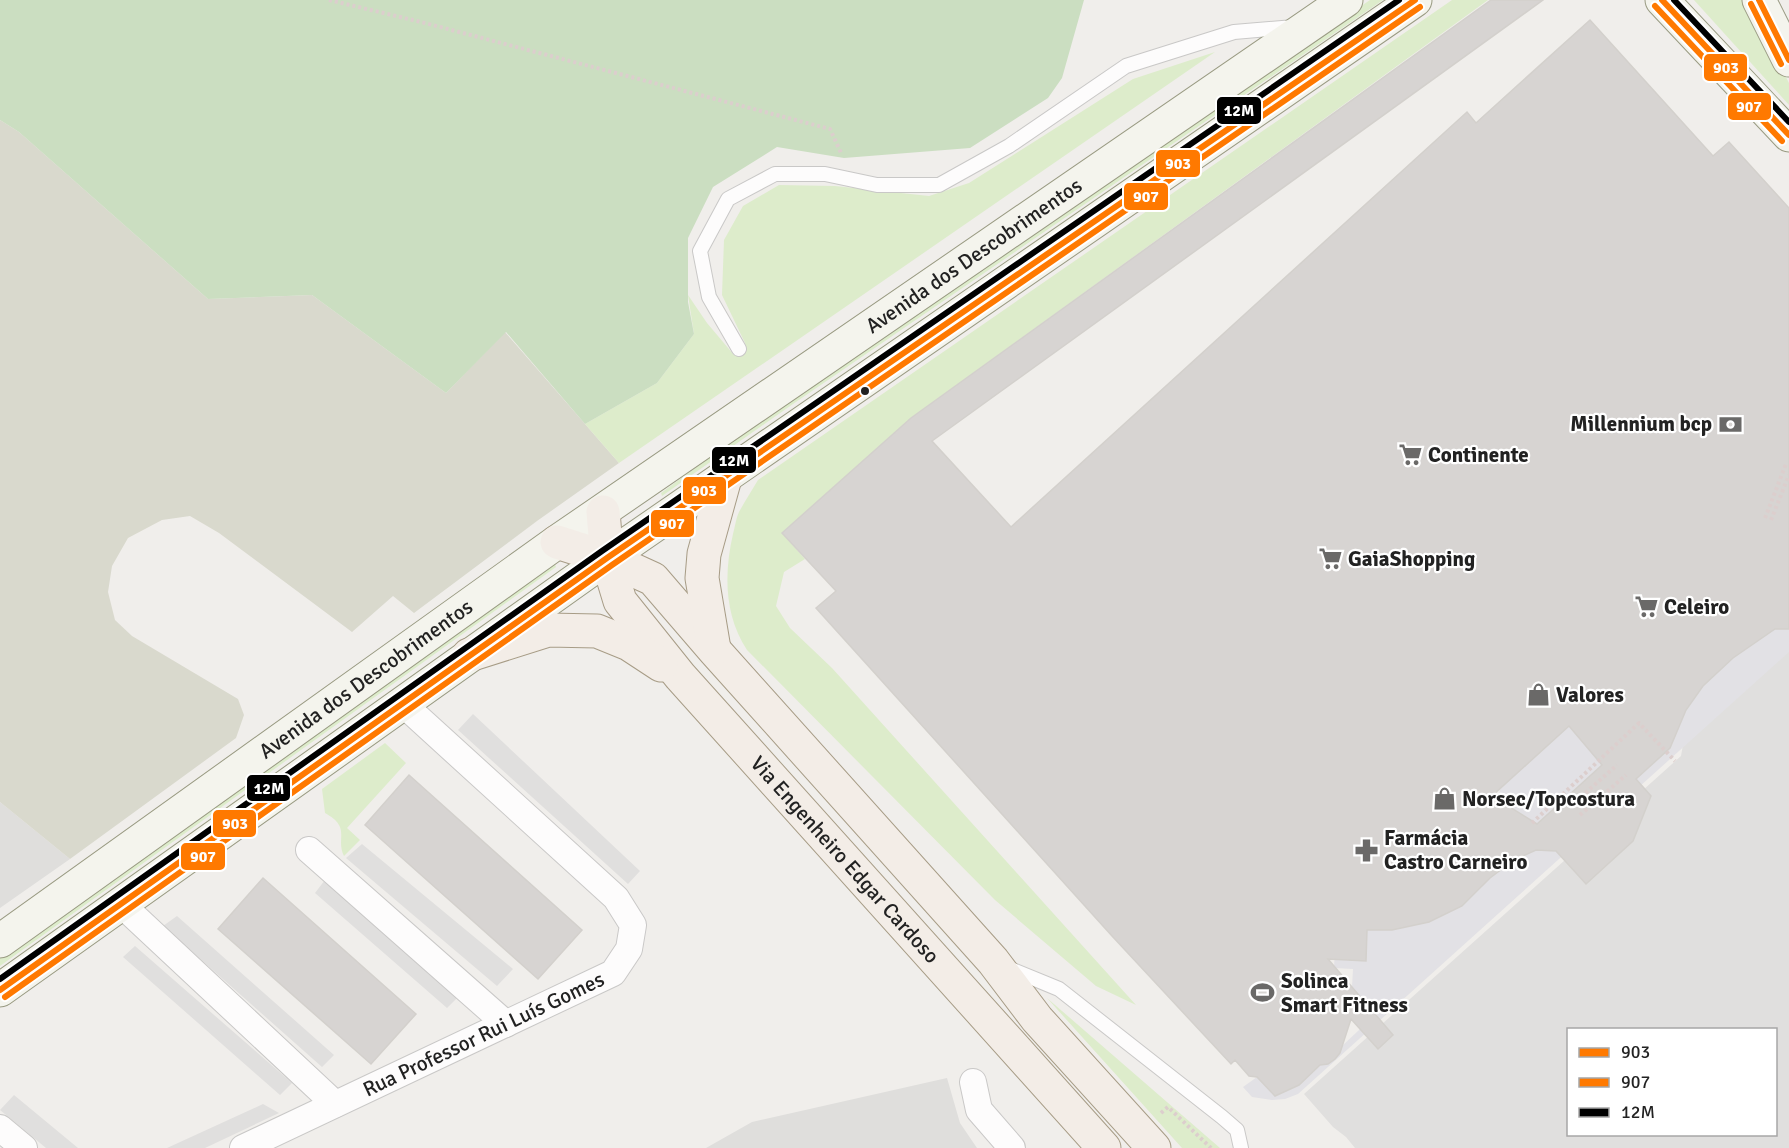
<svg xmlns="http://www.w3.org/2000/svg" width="1789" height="1148" viewBox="0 0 1789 1148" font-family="Signika,sans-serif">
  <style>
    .residential { fill: #dfdedc }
    .construction { fill: #d9d9cd }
    .grass { fill: #ddeccb }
    .forest { fill: #cbdec1 }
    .parking { fill: #e0dfde; fill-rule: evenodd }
    .plaza { fill: #e2e1e5 }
    .building { fill: #d7d4d2; stroke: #d3d0cc; stroke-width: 1.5; fill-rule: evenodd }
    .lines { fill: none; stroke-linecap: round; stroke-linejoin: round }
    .service-casing { stroke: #c9c8c7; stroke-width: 16 }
    .minor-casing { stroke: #c9c8c7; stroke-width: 28 }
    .secondary-casing { stroke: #999a82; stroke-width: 35 }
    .primary-casing { stroke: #a79c86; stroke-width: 35 }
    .path { stroke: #dccecd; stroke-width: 4; stroke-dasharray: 3 3; stroke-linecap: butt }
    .service { stroke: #fdfcfc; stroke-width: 14 }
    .minor { stroke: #fdfcfc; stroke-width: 26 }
    .secondary { stroke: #f4f4ed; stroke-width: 33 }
    .primary { stroke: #f3ede7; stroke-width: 33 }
    .bus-1-casing { stroke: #fff; stroke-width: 10 }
    .bus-2-casing { stroke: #fff; stroke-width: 10 }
    .bus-3-casing { stroke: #fff; stroke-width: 10 }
    .bus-1 { stroke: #ff7900; stroke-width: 6 }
    .bus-2 { stroke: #ff7900; stroke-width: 6 }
    .bus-3 { stroke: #000; stroke-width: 6 }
    .bus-dot { fill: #222; stroke: #fff; stroke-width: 2 }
    .labels { text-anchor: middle; stroke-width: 4.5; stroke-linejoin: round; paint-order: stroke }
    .street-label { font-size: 21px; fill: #222; stroke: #fff }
    .poi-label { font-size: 21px; font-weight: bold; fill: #222; stroke: #fff; text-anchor: start }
    .line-badge { stroke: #fff; stroke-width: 2 }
    .badge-label { font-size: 16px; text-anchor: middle; font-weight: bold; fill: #fff }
  </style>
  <rect width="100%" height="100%" fill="#f0eeeb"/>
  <!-- residential -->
  <path class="residential" d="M0,802L70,859L0,908Z
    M947,1078L960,1123L977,1148H706L752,1122Z"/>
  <!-- construction -->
  <path class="construction" d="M0,120L19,132L208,299L312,295L446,393L505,332L619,463L537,521L414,613L393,596L352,632L219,533L190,516L162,520L128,538L112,566L108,592L115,620L132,636L238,699L244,715L236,738L70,859L0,802Z"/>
  <!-- grass -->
  <path class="grass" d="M1370,0H1383L793,404L662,496L661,493L789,399Z
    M1452,0H1488L911,418L782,533L805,559L784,572L776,606L790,628L832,668L1136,1005L1096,986L995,900L747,650C724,615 724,573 733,534C735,527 736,518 739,512C745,501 752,490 758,480Z
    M1694,0H1746L1789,83V105Z
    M1215,52L619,463L585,424L657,383L694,334L688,295L707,323L734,355L746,350L745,343L722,295L724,240L743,206L779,185L835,186L929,196L969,183L1133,79Z
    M554,562L556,567L0,966V955Z
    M385,743L406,763L347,828L360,840L344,856C335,838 352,828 325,813L322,789Z
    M1047,998L1220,1148H1182Z"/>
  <!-- forest -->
  <path class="forest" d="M0,0H1084L1062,78L1048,98L970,148L844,158L777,147L713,187L688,238V302L694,334L657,383L585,424L506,332L446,393L312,295L208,299L19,132L0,120Z"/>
  <!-- parking -->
  <path class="parking" d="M1789,645V1148H1355L1346,1137L1333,1127L1304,1094L1681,756L1689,711ZM1568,1030H1776V1134H1568Z
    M473,714L640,871L628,884L458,730Z
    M362,844L513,969L497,986L346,858Z
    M328,876L460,995L447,1008L315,893Z
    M177,916L334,1055L322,1067L163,926Z
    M135,946L292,1083L280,1095L123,957Z
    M14,1095L78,1148H46L0,1110Z
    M263,1104L279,1113L205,1148H167Z"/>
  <!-- plaza -->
  <path class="plaza" d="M1789,599V652L1298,1094L1285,1099L1272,1100L1252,1097L1243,1087L1257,1077L1275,1096L1299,1085L1320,1065L1328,1064L1335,1059L1342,1046L1375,1015L1352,987L1353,969L1334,968L1339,872L1498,805L1500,789L1611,687Z"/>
  <!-- building -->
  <path class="building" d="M1491,0H1543L932,441L1011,527L1467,112L1476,123L1590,20L1713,156L1729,142L1789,208V629H1775L1733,658L1703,686L1686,710L1670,748L1636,779L1651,796L1633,841L1586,884L1556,851L1536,850L1514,860L1490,878L1462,906L1429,922L1392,930H1367L1366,961L1328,959L1393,1035L1378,1049L1351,1019L1340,1053L1335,1059L1328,1064L1320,1065L1299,1085L1275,1096L1257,1077L1249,1076L1235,1060L1231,1064L1112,936L816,608L836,591L782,533L911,418ZM1569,726L1602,765L1537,824L1492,796Z
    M409,775L582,930L538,979L365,825Z
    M263,878L416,1014L371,1064L218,929Z"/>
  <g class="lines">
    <defs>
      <path id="service" d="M739,349L709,297L700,251L728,199L775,174H825L877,185H939L1009,146L1126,66L1234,32L1294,27
        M1008,968L1059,989L1222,1117L1237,1130L1241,1148"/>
      <g id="minor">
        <path d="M309,850L506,1024"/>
        <path d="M120,903L335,1104"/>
        <path d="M973,1082L979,1110L1012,1148"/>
        <path d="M0,1128L24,1148"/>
        <path id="s1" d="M243,1148L613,973L629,949L633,925L616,898L402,703"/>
      </g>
      <g id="secondary">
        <path d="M1662,0L1789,135"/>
        <path d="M1759,0L1789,60"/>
        <path id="s2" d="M0,941L557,542L1346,0"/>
        <path d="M0,990L607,558L1415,0"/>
      </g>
      <g id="primary">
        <path id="s3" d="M603,512L607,558L620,601L680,676L1104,1148"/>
        <path d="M557,542L607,558L653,579L715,651L993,961L1037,1019L1154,1148"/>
        <path d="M714,649L702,578L704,554L725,478"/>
        <path d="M469,655L548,630L597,631L629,644L661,665"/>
      </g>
    </defs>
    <!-- service casing -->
    <use href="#service" class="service-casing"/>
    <!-- minor casing -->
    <use href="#minor" class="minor-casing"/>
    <!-- secondary casing -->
    <use href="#secondary" class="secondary-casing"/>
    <!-- primary casing -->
    <use href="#primary" class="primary-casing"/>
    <!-- path -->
    <path class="path" d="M329,0L421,22L830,129L842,155
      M1765,518L1786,464
      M1771,520L1789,475
      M1572,805L1617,765
      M1580,815L1626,775
      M1532,823L1639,723L1675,761
      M1161,1113L1168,1107L1211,1148"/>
    <!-- service -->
    <use href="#service" class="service"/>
    <!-- minor -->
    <use href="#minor" class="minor"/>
    <!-- secondary -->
    <use href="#secondary" class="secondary"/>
    <!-- primary -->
    <use href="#primary" class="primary"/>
    <defs>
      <path id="bus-1" d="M1662,0L1789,135
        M1759,0L1789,60
        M0,990L607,558L1415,0"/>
      <path id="bus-2" d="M1751,4L1781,64
        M1655,6L1782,141
        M5,997L612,565L1420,7"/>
      <path id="bus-3" d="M1674,0L1789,122
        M0,979L602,551L1399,0"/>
    </defs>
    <!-- bus-1 casing -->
    <use href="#bus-1" class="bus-1-casing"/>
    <!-- bus-2 casing -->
    <use href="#bus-2" class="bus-2-casing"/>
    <!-- bus-3 casing -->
    <use href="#bus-3" class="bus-3-casing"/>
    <!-- bus-1 -->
    <use href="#bus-1" class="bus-1"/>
    <!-- bus-2 -->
    <use href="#bus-2" class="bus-2"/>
    <!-- bus-3 -->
    <use href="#bus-3" class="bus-3"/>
  </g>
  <!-- icons -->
  <defs>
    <symbol id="bank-bare" viewBox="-9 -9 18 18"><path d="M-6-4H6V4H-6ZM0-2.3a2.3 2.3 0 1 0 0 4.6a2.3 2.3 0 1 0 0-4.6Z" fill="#6a6968" stroke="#fff" stroke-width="2.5" paint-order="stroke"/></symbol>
    <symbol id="supermarket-bare" viewBox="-9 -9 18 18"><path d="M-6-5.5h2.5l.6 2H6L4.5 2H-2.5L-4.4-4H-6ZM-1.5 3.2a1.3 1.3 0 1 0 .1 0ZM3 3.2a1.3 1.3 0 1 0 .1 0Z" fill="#6a6968" stroke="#fff" stroke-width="2.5" paint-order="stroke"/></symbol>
    <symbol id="shop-bare" viewBox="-9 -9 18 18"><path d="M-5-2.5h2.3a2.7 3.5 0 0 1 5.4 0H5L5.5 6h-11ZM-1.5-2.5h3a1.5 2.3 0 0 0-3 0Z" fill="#6a6968" stroke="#fff" stroke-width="2.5" paint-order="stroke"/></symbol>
    <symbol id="pharmacy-bare" viewBox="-9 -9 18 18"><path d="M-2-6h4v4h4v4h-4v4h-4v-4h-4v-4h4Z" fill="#6a6968" stroke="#fff" stroke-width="2.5" paint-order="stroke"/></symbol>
    <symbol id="stadium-bare" viewBox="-9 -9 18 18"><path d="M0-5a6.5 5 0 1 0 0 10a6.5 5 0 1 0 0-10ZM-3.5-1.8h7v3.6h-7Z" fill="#6a6968" stroke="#fff" stroke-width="2.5" paint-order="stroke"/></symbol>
  </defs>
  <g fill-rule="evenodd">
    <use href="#bank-bare" x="1714" y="408" width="33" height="33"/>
    <use href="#supermarket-bare" x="1394" y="438" width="33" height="33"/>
    <use href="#supermarket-bare" x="1314" y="542" width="33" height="33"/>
    <use href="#supermarket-bare" x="1630" y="590" width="33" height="33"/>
    <use href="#shop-bare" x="1522" y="678" width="33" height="33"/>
    <use href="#shop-bare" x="1428" y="782" width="33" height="33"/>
    <use href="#pharmacy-bare" x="1350" y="834" width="33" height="33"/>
    <use href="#stadium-bare" x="1246" y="976" width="33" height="33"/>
  </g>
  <!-- markers -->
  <circle class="bus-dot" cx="865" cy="391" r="5"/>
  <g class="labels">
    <!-- street labels -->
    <g class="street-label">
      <text dy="7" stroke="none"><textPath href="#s2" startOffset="1191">Avenida dos Descobrimentos</textPath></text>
      <text dy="7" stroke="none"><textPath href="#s2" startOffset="450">Avenida dos Descobrimentos</textPath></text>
      <text dy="7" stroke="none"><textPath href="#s3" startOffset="434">Via Engenheiro Edgar Cardoso</textPath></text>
      <text dy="7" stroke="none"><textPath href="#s1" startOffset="266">Rua Professor Rui Luís Gomes</textPath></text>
    </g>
    <!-- poi labels -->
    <g class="poi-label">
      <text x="1712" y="431" text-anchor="end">Millennium bcp</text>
      <text x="1428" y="462">Continente</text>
      <text x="1348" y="566">GaiaShopping</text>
      <text x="1664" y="614">Celeiro</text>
      <text x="1556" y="702">Valores</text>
      <text x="1462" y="806">Norsec/Topcostura</text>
      <text x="1384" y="845">Farmácia<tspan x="1384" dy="24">Castro Carneiro</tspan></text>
      <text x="1281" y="988">Solinca<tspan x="1281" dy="24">Smart Fitness</tspan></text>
    </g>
  </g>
  <g class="line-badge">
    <rect x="1703" y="53" width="45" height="29" rx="6" fill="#ff7900"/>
    <rect x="1727" y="92" width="45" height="29" rx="6" fill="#ff7900"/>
    <rect x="1216" y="96" width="46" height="29" rx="6" fill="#000"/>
    <rect x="1155" y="149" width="46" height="29" rx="6" fill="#ff7900"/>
    <rect x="1123" y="182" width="46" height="29" rx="6" fill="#ff7900"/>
    <rect x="711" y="446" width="46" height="28" rx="6" fill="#000"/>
    <rect x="682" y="476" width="45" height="29" rx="6" fill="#ff7900"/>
    <rect x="650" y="509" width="45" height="29" rx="6" fill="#ff7900"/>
    <rect x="246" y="774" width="45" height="28" rx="6" fill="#000"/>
    <rect x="212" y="809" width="45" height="29" rx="6" fill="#ff7900"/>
    <rect x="180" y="842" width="46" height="29" rx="6" fill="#ff7900"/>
  </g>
  <g class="badge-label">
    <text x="1726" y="73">903</text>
    <text x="1749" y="112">907</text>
    <text x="1239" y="116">12M</text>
    <text x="1178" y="169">903</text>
    <text x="1146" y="202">907</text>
    <text x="734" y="466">12M</text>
    <text x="704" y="496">903</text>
    <text x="672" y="529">907</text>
    <text x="269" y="794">12M</text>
    <text x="235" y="829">903</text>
    <text x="203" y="862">907</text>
  </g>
  <!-- legend -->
  <rect x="1567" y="1028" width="210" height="108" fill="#ffffff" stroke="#a7a7a7" stroke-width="1.5"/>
  <rect x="1579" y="1048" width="30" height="9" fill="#ff7900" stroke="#a7a7a7" stroke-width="1.5"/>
  <text x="1621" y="1058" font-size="18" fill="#222222">903</text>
  <rect x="1579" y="1078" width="30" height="9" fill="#ff7900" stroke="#a7a7a7" stroke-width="1.5"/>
  <text x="1621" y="1088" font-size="18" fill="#222222">907</text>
  <rect x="1579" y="1108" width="30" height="9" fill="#000000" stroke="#a7a7a7" stroke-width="1.5"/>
  <text x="1621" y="1118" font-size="18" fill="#222222">12M</text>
</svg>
